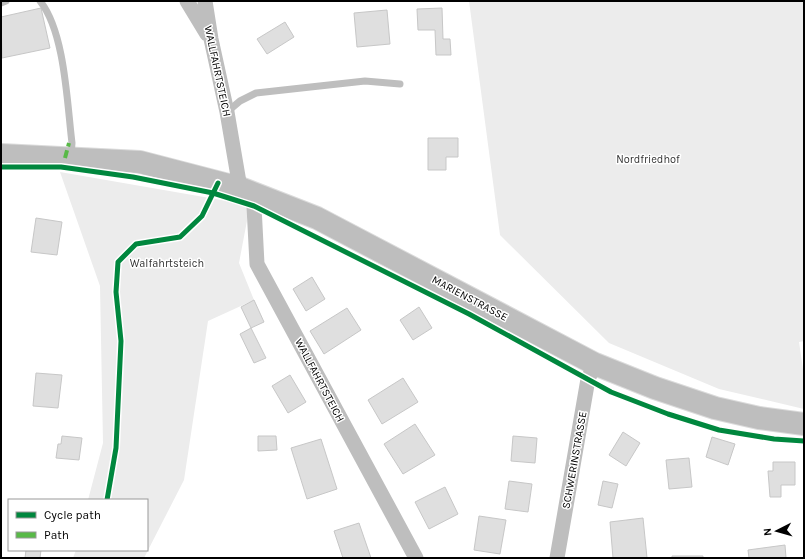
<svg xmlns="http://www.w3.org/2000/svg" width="805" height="559" viewBox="0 0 805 559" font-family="Karla,sans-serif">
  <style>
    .green { fill: #ececec }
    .building { fill: #dfdfdf; stroke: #c7c7c7 }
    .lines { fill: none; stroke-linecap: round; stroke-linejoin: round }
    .primary-casing { stroke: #dbdbdb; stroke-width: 24 }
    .service { stroke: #bebebe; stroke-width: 7 }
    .minor { stroke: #bebebe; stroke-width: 15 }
    .primary { stroke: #bebebe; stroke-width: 22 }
    .quiet { stroke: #58b947; stroke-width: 4; stroke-dasharray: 8 4; stroke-linecap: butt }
    .cycleway-casing { stroke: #fff; stroke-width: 8 }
    .cycleway { stroke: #00873e; stroke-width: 5 }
    .labels { text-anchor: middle; stroke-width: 3; stroke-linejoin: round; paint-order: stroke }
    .street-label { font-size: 11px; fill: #000; stroke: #fff }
    .park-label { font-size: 11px; fill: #333; stroke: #fff }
  </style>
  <rect width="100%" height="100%" fill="#fff"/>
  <!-- green -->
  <path class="green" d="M469,1H804V341L799,342L804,376V409L719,389L609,343L500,235Z
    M60,172L250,205L239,263L254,300L208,321L184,480L144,558H73L76,550H147V500H88L103,443L100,286Z"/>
  <!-- building -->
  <path class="building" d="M41,8L50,48L2,58L1,17Z
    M442,8L443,39H450L451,55H436L435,30H418L417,9Z
    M387,10L390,44L357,47L354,13Z
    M285,22L294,37L267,54L257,39Z
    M428,138H458V157H446V170H428Z
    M36,218L62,222L57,255L31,252Z
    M312,277L325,299L306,311L293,289Z
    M254,300L264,322L251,328L241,307Z
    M419,307L432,328L413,340L400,320Z
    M347,308L361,330L324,354L310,331Z
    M251,328L266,358L254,363L240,334Z
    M36,373L62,375L58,408L33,406Z
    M290,375L306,402L288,413L272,386Z
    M403,378L418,402L382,424L368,400Z
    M415,424L435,455L403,474L384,444Z
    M623,432L640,443L626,466L609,455Z
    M62,436L82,438L79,460L56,458L58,444H61Z
    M258,436H276L277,450L258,451Z
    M513,436L537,438L535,463L511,461Z
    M712,437L735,444L728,465L706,457Z
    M321,439L337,489L307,499L291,448Z
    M689,458L692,487L669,489L666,460Z
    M773,462H795V485H781V497H770L768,471H773Z
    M509,481L532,484L528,512L505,509Z
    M603,481L618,484L612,508L598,505Z
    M445,487L458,514L429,529L415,502Z
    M479,516L506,520L500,554L474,550Z
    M643,518L647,558H613L610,522Z
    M359,523L371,558H343L334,531Z
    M785,545L786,558H749L748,550Z
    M26,550H41L40,558H25Z
    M672,556H703V558H672Z"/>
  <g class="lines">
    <defs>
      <path id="primary" d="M1,155L140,162L240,188L317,218L595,364L655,388L715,408L759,418L804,424"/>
    </defs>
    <!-- primary casing -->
    <use href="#primary" class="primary-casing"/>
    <!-- service -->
    <path class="service" d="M40,1C65,32 67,103 72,143L71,156
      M1,3L6,1
      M227,112L240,101L256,93L365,81L400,84"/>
    <!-- minor -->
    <path class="minor" d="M187,1L207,34
      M205,1L211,39L227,112L240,188
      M258,194L254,206L257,264L416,558
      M557,558L588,379L595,364"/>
    <!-- primary -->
    <use href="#primary" class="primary"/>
    <!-- quiet -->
    <path class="quiet" d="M65,158L69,143"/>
    <defs>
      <path id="cycleway" d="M1,167H61L133,177L213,193L254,206L469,314L611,392L668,414L719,430L774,439L804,441
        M107,500L116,448L121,341L116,292L118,262L136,244L180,237L202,216L218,183"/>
    </defs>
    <!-- cycleway casing -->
    <use href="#cycleway" class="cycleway-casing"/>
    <!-- cycleway -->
    <use href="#cycleway" class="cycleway"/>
  </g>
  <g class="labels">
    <!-- street labels -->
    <g class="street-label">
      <text transform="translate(218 71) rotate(78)" y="4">WALLFAHRTSTEICH</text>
      <text transform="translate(470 298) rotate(28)" y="4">MARIENSTRASSE</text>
      <text transform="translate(320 380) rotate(62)" y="4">WALLFAHRTSTEICH</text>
      <text transform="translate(574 460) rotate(-80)" y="4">SCHWERINSTRASSE</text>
    </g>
    <!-- park labels -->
    <g class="park-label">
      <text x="648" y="163">Nordfriedhof</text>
      <text x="167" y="267">Walfahrtsteich</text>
    </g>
  </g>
  <!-- border -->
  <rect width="805" height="559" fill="none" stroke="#000000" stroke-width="4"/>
  <!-- legend -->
  <rect x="8" y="499" width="140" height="52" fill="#ffffff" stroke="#999999"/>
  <rect x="16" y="512" width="20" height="6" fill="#00873e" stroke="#999999"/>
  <text x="44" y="519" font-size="12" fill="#000000">Cycle path</text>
  <rect x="16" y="532" width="20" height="6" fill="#58b947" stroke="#999999"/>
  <text x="44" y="539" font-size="12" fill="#000000">Path</text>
  <!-- north arrow -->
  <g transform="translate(777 531) rotate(264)" stroke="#ffffff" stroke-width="3" paint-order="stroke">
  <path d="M0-3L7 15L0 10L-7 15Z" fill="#000000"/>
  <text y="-6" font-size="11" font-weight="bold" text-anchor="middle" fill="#000000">N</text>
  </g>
</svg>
